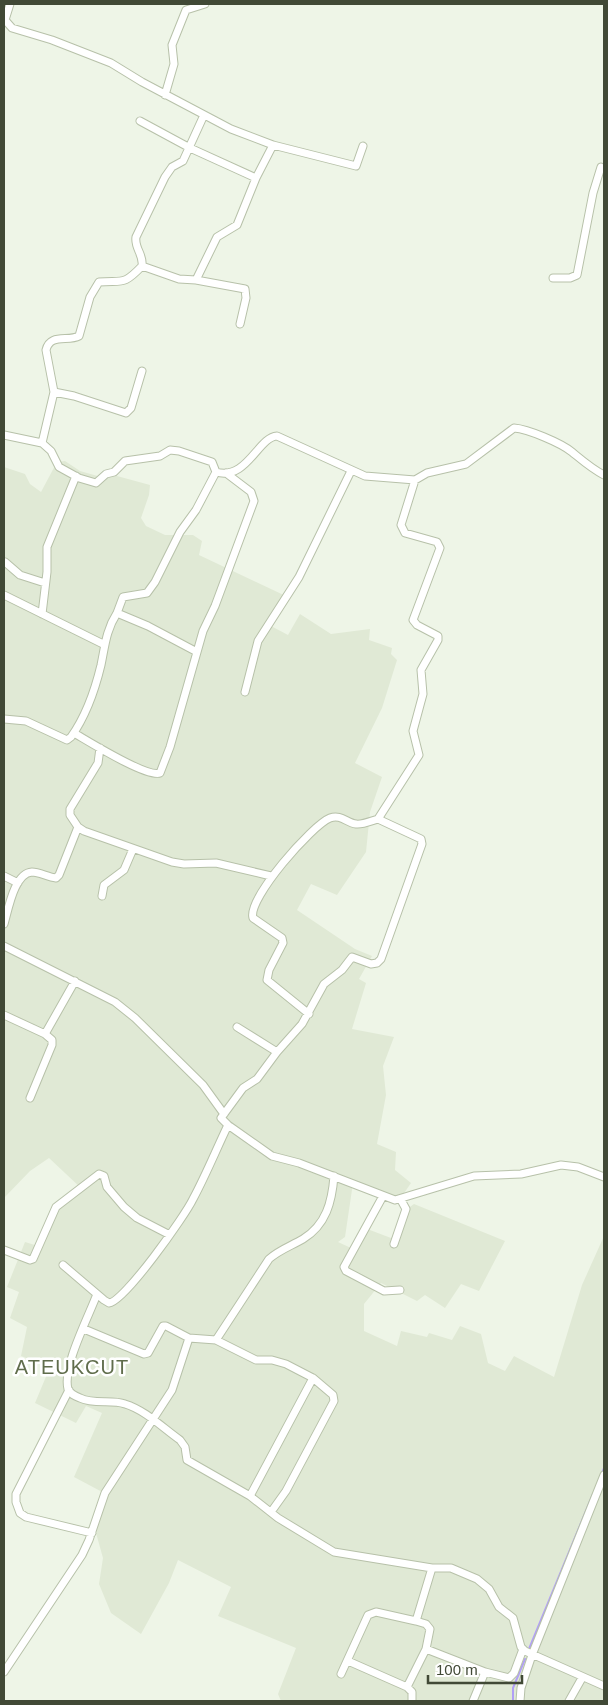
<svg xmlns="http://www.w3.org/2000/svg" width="608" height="1705" viewBox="0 0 608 1705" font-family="Helvetica,sans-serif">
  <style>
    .residential { fill: #e0e9d5 }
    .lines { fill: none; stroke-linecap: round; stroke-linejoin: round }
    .stream { stroke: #b19ff6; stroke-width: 2 }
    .street-casing { stroke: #b7c1a9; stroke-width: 9 }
    .street { stroke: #fff; stroke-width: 7 }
    .labels { text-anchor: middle; stroke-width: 5; stroke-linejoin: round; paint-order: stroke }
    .quarter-label { font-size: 20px; letter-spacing: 1px; fill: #606d4c; stroke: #fff }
  </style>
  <rect width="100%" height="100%" fill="#eef5e7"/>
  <!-- residential -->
  <path class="residential" d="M65,461L80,471L101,477L106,473L150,485L149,495L141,518L146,526L165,535H193L202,541L199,555L290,598L271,626L288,635L300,614L331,634L370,629L369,640L392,648L391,654L397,660L382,708L355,763L382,777L370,812L366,852L337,895L311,884L297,910L355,949L372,956L359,979L366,983L352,1029L394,1037L383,1066L386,1095L377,1144L396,1152L395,1170L411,1183L400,1199L353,1183L345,1237L338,1242L351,1248L362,1227L391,1238L395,1235L407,1209L414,1204L505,1241L479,1291L461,1284L445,1308L425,1295L417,1301L381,1283L364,1304V1331L397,1346L401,1331L427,1337L429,1333L452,1340L460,1326L481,1334L488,1363L505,1371L514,1356L554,1377L582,1285L604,1236V1701H281L278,1694L296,1648L218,1616L231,1587L178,1560L169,1583L141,1634L111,1613L99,1584L103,1558L96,1533L106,1494L74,1477L102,1413L86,1406L76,1423L35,1403L50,1367L21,1356L27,1327L10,1318L19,1292L7,1287L25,1242L38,1246L51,1215L82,1189L49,1158L30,1171L4,1198V467L25,474L30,484L41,492L57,462Z"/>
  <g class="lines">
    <!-- stream -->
    <path class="stream" d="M602,1473L604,1468
      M529,1649L593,1494
      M513,1701V1688L525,1659"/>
    <defs>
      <path id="street" d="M10,4L5,20L12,28L52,40L111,63L142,82L231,129L273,145
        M165,95L174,64L172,45L186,10L205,4
        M140,121L190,148L256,178
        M142,266L179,279L196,280L217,237L237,225L256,178L273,145L356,166L363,146
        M553,278H570L577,275L593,193L601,167
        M196,280L245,289L246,298L240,324
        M54,392L74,396L126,413L131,408L142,371
        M4,435L42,443L51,451L59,467L79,478L96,483L106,474L114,472L125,461L160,456L170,450L179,451L212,462L216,472L196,510L180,532L155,582L147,593L123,597L117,613
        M42,443L54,392L46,350C50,333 68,342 79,336L90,297L99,282C123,280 123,286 142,266C144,255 134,248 136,237L165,177L172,167L183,161L204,115
        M216,472C247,481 258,437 277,436L365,476L415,480L427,473L466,464L514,428C528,429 561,443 572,452C583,461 592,469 604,475
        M415,480L401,525L405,533L437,542L440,548L413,620L417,625L438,636V640L421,670L423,694L413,731L419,755L378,819L421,839L422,844L381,959L377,963L371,964L352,957L342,970L324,984L302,1024L277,1052L257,1079L243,1088L221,1118L228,1125L272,1156L299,1163L395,1200L474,1176L521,1174L561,1165L578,1167L604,1177
        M5,562L20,575L45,583
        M4,595L103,644
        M42,614L47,572V547L76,476
        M245,692L258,641L299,577L351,471
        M4,719L26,721L67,740L71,737C86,716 95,690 101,665C105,646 106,630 117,613L148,626L197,652
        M74,733C88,741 147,778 160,773L170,747L203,631L215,606L254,501L251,492L226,473
        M100,748L98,763L70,809V815L78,827L84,831L172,862L184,864L216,863L271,876
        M4,876L18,883
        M102,896L104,885L124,870L133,849
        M4,924C8,911 14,873 32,872C39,872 48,877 56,878L59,875L78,827
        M4,946L115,1002L135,1018L203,1085L224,1114
        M309,1014L267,980L269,970L283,943L282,938L253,918C247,899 312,825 330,818C341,814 347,823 356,824C362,825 371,821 378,819
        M4,1015L45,1034L52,1040V1045L30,1098
        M237,1027L277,1052
        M45,1034L75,981
        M383,1196L344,1267L346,1271L384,1291L400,1290
        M394,1244L406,1209L401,1200
        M4,1250L30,1260L33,1259L56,1207L99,1174L104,1176L107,1187L124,1207L137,1218L168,1234
        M63,1265L104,1300L109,1303C124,1302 185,1216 193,1199C206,1175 216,1150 228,1125
        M97,1294C89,1316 62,1367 68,1389C70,1394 75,1396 80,1398C94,1405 112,1399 125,1404C145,1410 163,1428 180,1440L185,1447L187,1460L250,1496L278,1518L334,1552L432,1568H451L477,1579L489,1589L499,1607L513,1618L521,1647L525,1651L604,1686
        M84,1329L144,1354L148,1353L163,1326H166L189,1338L216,1340L256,1360H272L286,1364L313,1378L250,1496
        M216,1340L269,1259C279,1250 291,1246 303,1239C326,1225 332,1202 334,1176
        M69,1390L16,1494V1502L20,1513L26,1517L92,1533
        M271,1512L286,1491L334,1401L333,1395L313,1378
        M426,1649L485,1672L509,1678L514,1673L523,1649
        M348,1661L407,1687L412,1692V1701
        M4,1672L82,1555L89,1540L105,1493L172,1390L189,1338
        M341,1674L368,1615L376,1612L416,1621L432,1568
        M407,1687L426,1649L430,1629L426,1624L416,1621
        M473,1701L485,1672
        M520,1701L521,1688L532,1655L604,1475
        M569,1701L582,1678"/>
    </defs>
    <!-- street casing -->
    <use href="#street" class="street-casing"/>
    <!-- street -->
    <use href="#street" class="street"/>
  </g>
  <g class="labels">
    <!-- quarter labels -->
    <g class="quarter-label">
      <text x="72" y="1374">ATEUKCUT</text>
    </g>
  </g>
  <!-- border -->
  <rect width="608" height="1705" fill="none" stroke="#414936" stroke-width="10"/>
  <!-- scale -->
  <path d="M428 1675v8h94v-8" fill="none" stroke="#414936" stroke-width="2.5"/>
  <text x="436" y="1675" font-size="15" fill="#414936" stroke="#ffffff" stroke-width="4" paint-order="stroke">100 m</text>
</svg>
